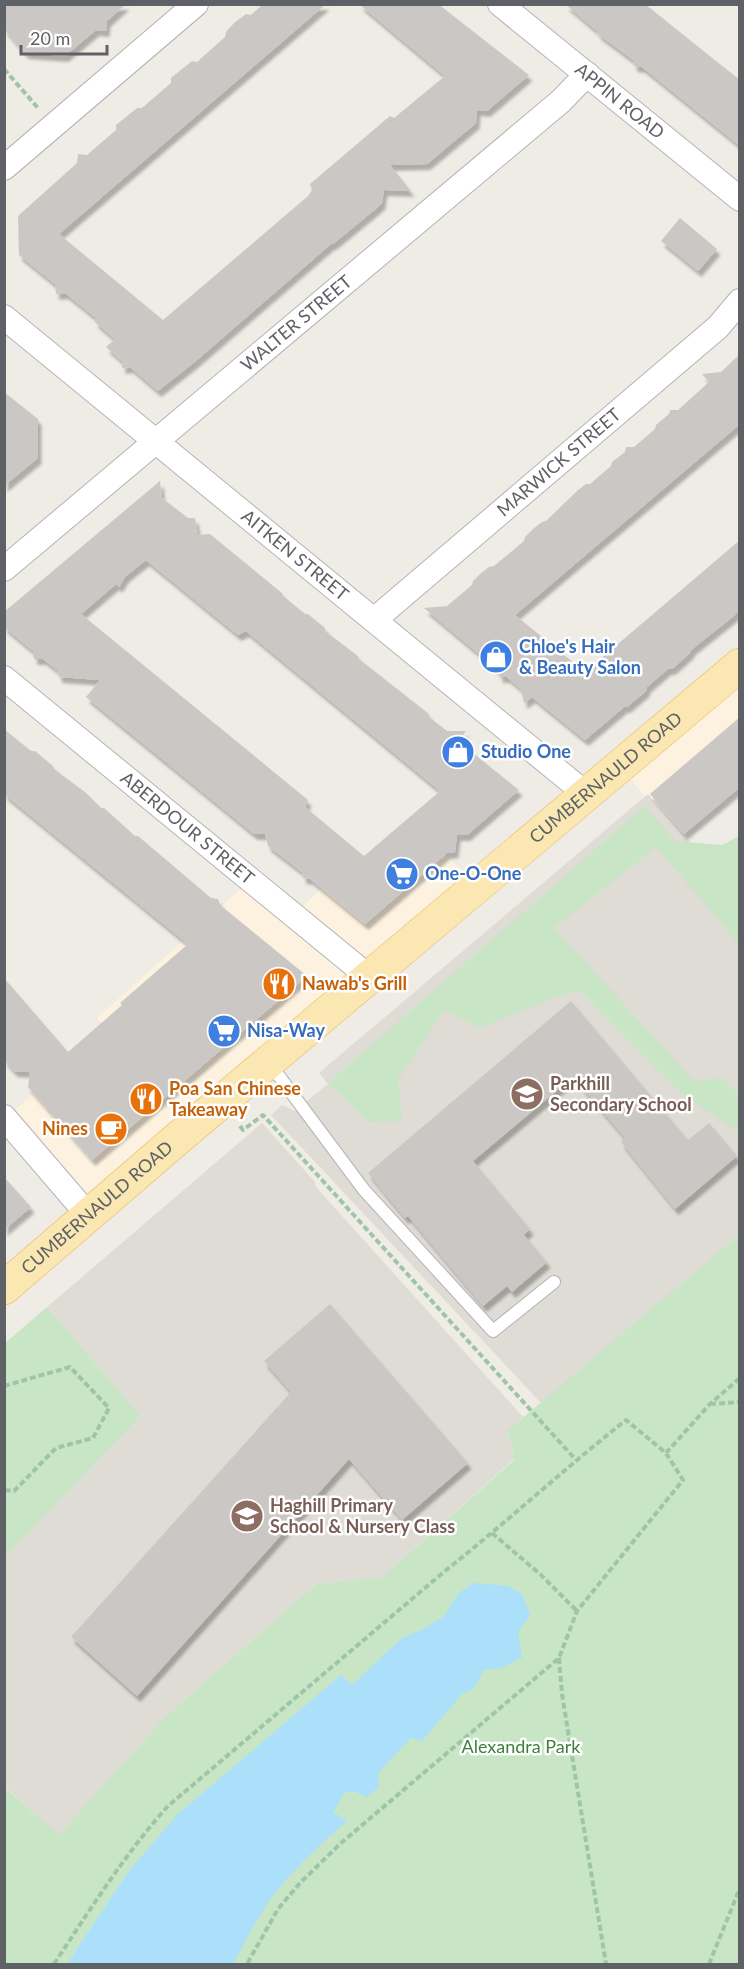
<svg xmlns="http://www.w3.org/2000/svg" width="744" height="1969" viewBox="0 0 744 1969" font-family="Lato,sans-serif">
  <style>
    .commercial { fill: #fcf2df }
    .education { fill: #dfdbd5 }
    .green { fill: #c8e5c5 }
    .water { fill: #acdff9 }
    .building { fill: #cbc7c4; fill-rule: evenodd; filter: url(#shadow) }
    .lines { fill: none; stroke-linecap: round; stroke-linejoin: round }
    .lane-casing { stroke: #b1b4b8; stroke-width: 14 }
    .street-casing { stroke: #b1b4b8; stroke-width: 26 }
    .primary-casing { stroke: #e8b766; stroke-width: 34 }
    .path { stroke: #9ec6a6; stroke-width: 4; stroke-dasharray: 6 3; stroke-linecap: butt }
    .lane { stroke: #fff; stroke-width: 12 }
    .street { stroke: #fff; stroke-width: 24 }
    .primary { stroke: #fae7b1; stroke-width: 33 }
    .labels { text-anchor: middle; stroke-width: 5; stroke-linejoin: round; paint-order: stroke }
    .street-label { font-size: 18px; fill: #5e6266; stroke: #fff }
    .shop-label { font-size: 18px; font-weight: bold; fill: #366cbe; stroke: #fff; text-anchor: start }
    .food-label { font-size: 18px; font-weight: bold; fill: #c56008; stroke: #fff; text-anchor: start }
    .education-label { font-size: 18px; font-weight: bold; fill: #785e54; stroke: #fff; text-anchor: start }
    .park-label { font-size: 18px; fill: #3e803a; stroke: #fff }
  </style>
  <defs>
    <filter id="shadow"><feDropShadow dx="3.5" dy="6" stdDeviation="1.5" flood-color="#0004"/></filter>
  </defs>
  <rect width="100%" height="100%" fill="#efece6"/>
  <!-- commercial -->
  <path class="commercial" d="M739,660V751L663,818L617,763Z
    M424,838L479,884L85,1219L8,1116L52,1077L147,1078L97,1018L243,887L289,920L339,871Z"/>
  <!-- education -->
  <path class="education" d="M648,794L739,897V1235L542,1404L271,1115L282,1105L295,1111L328,1084L319,1073Z
    M262,1123L315,1182L316,1187L523,1417L507,1432L515,1458L381,1578L316,1584L164,1718L59,1836L5,1787V1557L141,1416L47,1307Z"/>
  <!-- green -->
  <path class="green" d="M645,806L675,841L722,845L739,836V944L656,847L554,928L694,1081L722,1078L739,1095V1132L683,1095L579,990L548,1000L480,1028L444,1010L398,1080L402,1121L369,1122L328,1083Z
    M739,1235V1964H5L4,1787L59,1835L164,1718L316,1584L381,1578L515,1459L507,1431Z
    M47,1307L141,1416L5,1557V1343Z"/>
  <!-- water -->
  <path class="water" d="M474,1583L508,1586L522,1594L530,1615L518,1632L522,1658L501,1668L484,1670L473,1690L463,1693L422,1741L411,1738L378,1773L379,1787L366,1797L356,1792H345L333,1812L347,1821C319,1846 289,1873 267,1904C254,1924 244,1944 233,1964H67L129,1871L177,1815L341,1675L352,1685L402,1638L424,1629L444,1616L459,1593Z"/>
  <!-- building -->
  <path class="building" d="M4,4H126L107,21L106,31L96,30L65,56L25,53L4,29Z
    M263,4H326L59,234L163,320L308,196L312,190L310,184L390,116L394,118L445,76L359,4H438L529,75L487,111L477,110L476,123L427,164L390,165L411,191L384,190L382,203L378,207L333,244H331L197,360L158,391L130,367L122,368V361L106,347L115,339L95,322V317L65,293L56,294L55,284L19,255L18,216L77,163L78,154L87,155L116,130V125L137,108H142L171,83V78L192,61L197,62L225,37L226,32L234,23L246,14L251,15Z
    M565,4H645L711,57L740,80V146L642,67L634,66L633,60L598,34L597,31Z
    M680,218L717,249L698,271L661,241Z
    M740,354V424L515,615L585,672L740,540V608L735,615L691,650L690,653L672,669H668L647,687L646,691L627,707H624L585,740L532,697L524,703L521,689L507,677H500L498,671L484,658L424,608L447,606L472,585L473,581L480,574L489,567L494,566L524,541L525,537L533,529L542,522L546,521L577,491L586,484H590L611,466L612,462L625,452L626,447H634L655,429L656,425L669,414L670,410H678L709,382L702,374L721,372Z
    M4,392L38,419V458L4,486Z
    M160,481L162,498L188,518H195L198,535L210,534L283,594L282,595L305,614H308L325,628V631L358,656L359,659L429,714V717L447,731H466L458,741L519,790L467,835H457L455,852L447,853L365,924L310,879L303,878L302,872L268,846L265,834H254L86,697L100,680L59,677L57,670L43,659H34L33,651L4,627V612ZM146,560L238,635L246,631L440,791L364,856L305,807L308,800L81,614L116,584L119,587L125,577Z
    M740,717V787L684,834L650,794Z
    M4,729L31,751H35L53,766L54,769L85,792L101,808H104L135,836H138L211,898L218,899L220,905L307,976L92,1160L28,1087L30,1072L14,1071L4,1060V978L68,1052L122,1005L120,1003L188,944L4,794Z
    M571,1001L688,1140L709,1123L737,1156L675,1209L621,1142L625,1138L573,1077L473,1161L530,1229L524,1235L547,1262L512,1292L507,1286L483,1306L408,1216L405,1218L368,1173Z
    M4,1177L31,1207L4,1230Z
    M330,1304L468,1463L402,1520L349,1459L137,1696L71,1637L291,1392L264,1361Z"/>
  <g class="lines">
    <defs>
      <path id="lane" d="M270,1064L364,1190L493,1331L554,1282"/>
      <g id="street">
        <path id="s1" d="M500,4L740,199"/>
        <path d="M4,168L196,4"/>
        <path id="s2" d="M4,317L586,794"/>
        <path id="s3" d="M4,569L561,101L587,74"/>
        <path id="s4" d="M374,620L718,327L740,301"/>
        <path id="s5" d="M4,678L369,977"/>
        <path d="M4,1117L89,1216"/>
      </g>
      <g id="primary">
        <path id="s6" d="M4,1288L177,1139L740,665"/>
      </g>
    </defs>
    <!-- lane casing -->
    <use href="#lane" class="lane-casing"/>
    <!-- street casing -->
    <use href="#street" class="street-casing"/>
    <!-- primary casing -->
    <use href="#primary" class="primary-casing"/>
    <!-- path -->
    <path class="path" d="M4,69L38,108
      M240,1126L243,1130L263,1115L576,1460
      M4,1386L70,1367L109,1408L93,1438L56,1448L14,1491L4,1490
      M710,1404L740,1402
      M666,1453L710,1404L740,1378
      M492,1533L541,1575L577,1611
      M559,1658L562,1694L606,1964
      M54,1964C90,1910 124,1855 168,1806L445,1571C507,1522 564,1469 626,1420L666,1453L683,1480L577,1611L559,1658L341,1843L300,1883L278,1909L247,1964
      M709,1964L740,1888"/>
    <!-- lane -->
    <use href="#lane" class="lane"/>
    <!-- street -->
    <use href="#street" class="street"/>
    <!-- primary -->
    <use href="#primary" class="primary"/>
  </g>
  <!-- icons -->
  <defs>
    <symbol id="shop-disc" viewBox="-11 -11 22 22"><circle r="9.5" fill="#3f7fe0" stroke="#fff"/><path d="M-5-2.5h2.3a2.7 3.5 0 0 1 5.4 0H5L5.5 6h-11ZM-1.5-2.5h3a1.5 2.3 0 0 0-3 0Z" fill="#fff"/></symbol>
    <symbol id="supermarket-disc" viewBox="-11 -11 22 22"><circle r="9.5" fill="#3f7fe0" stroke="#fff"/><path d="M-6-5.5h2.5l.6 2H6L4.5 2H-2.5L-4.4-4H-6ZM-1.5 3.2a1.3 1.3 0 1 0 .1 0ZM3 3.2a1.3 1.3 0 1 0 .1 0Z" fill="#fff"/></symbol>
    <symbol id="restaurant-disc" viewBox="-11 -11 22 22"><circle r="9.5" fill="#e8710a" stroke="#fff"/><path d="M-5-6h1v4h1v-4h1v4h1v-4h1v5L-1.5 .5V6h-2V.5L-5-1ZM5-6V6H3V1.5H1.5Q1.5-4 5-6Z" fill="#fff"/></symbol>
    <symbol id="school-disc" viewBox="-11 -11 22 22"><circle r="9.5" fill="#8d6e63" stroke="#fff"/><path d="M0-5L7-2L0 1L-7-2ZM-4 1L0 2.5L4 1V4Q0 6-4 4Z" fill="#fff"/></symbol>
    <symbol id="cafe-disc" viewBox="-11 -11 22 22"><circle r="9.5" fill="#e8710a" stroke="#fff"/><path d="M-5.5-4.5H6V0H3Q3 3.5 0 3.5H-2.5Q-5.5 3.5-5.5 0ZM3-3.2v2h1.7v-2ZM-6 4.5H4V6H-6Z" fill="#fff"/></symbol>
  </defs>
  <g fill-rule="evenodd">
    <use href="#shop-disc" x="477" y="638" width="38" height="38"/>
    <use href="#shop-disc" x="439" y="733" width="38" height="38"/>
    <use href="#supermarket-disc" x="383" y="855" width="38" height="38"/>
    <use href="#restaurant-disc" x="260" y="965" width="38" height="38"/>
    <use href="#supermarket-disc" x="205" y="1012" width="38" height="38"/>
    <use href="#school-disc" x="508" y="1075" width="38" height="38"/>
    <use href="#restaurant-disc" x="127" y="1080" width="38" height="38"/>
    <use href="#cafe-disc" x="92" y="1110" width="38" height="38"/>
    <use href="#school-disc" x="228" y="1497" width="38" height="38"/>
  </g>
  <g class="labels">
    <!-- street labels -->
    <g class="street-label">
      <text dy="6" stroke="none"><textPath href="#s1" startOffset="154">APPIN ROAD</textPath></text>
      <text dy="6" stroke="none"><textPath href="#s3" startOffset="382">WALTER STREET</textPath></text>
      <text dy="6" stroke="none"><textPath href="#s4" startOffset="243">MARWICK STREET</textPath></text>
      <text dy="6" stroke="none"><textPath href="#s2" startOffset="376">AITKEN STREET</textPath></text>
      <text dy="6" stroke="none"><textPath href="#s6" startOffset="789">CUMBERNAULD ROAD</textPath></text>
      <text dy="6" stroke="none"><textPath href="#s5" startOffset="237">ABERDOUR STREET</textPath></text>
      <text dy="6" stroke="none"><textPath href="#s6" startOffset="123">CUMBERNAULD ROAD</textPath></text>
    </g>
    <!-- shop labels -->
    <g class="shop-label">
      <text x="519" y="653">Chloe's Hair<tspan x="519" dy="21">&amp; Beauty Salon</tspan></text>
      <text x="481" y="758">Studio One</text>
      <text x="425" y="880">One-O-One</text>
      <text x="247" y="1037">Nisa-Way</text>
    </g>
    <!-- food labels -->
    <g class="food-label">
      <text x="302" y="990">Nawab's Grill</text>
      <text x="169" y="1095">Poa San Chinese<tspan x="169" dy="21">Takeaway</tspan></text>
      <text x="88" y="1135" text-anchor="end">Nines</text>
    </g>
    <!-- education labels -->
    <g class="education-label">
      <text x="550" y="1090">Parkhill<tspan x="550" dy="21">Secondary School</tspan></text>
      <text x="270" y="1512">Haghill Primary<tspan x="270" dy="21">School &amp; Nursery Class</tspan></text>
    </g>
    <!-- park labels -->
    <g class="park-label">
      <text x="521" y="1753">Alexandra Park</text>
    </g>
  </g>
  <!-- border -->
  <rect width="744" height="1969" fill="none" stroke="#5e6266" stroke-width="12"/>
  <!-- scale -->
  <path d="M21 45v9h86v-9" fill="none" stroke="#5e6266" stroke-width="3"/>
  <text x="30" y="45" font-size="18" fill="#5e6266" stroke="#ffffff" stroke-width="4.5" paint-order="stroke">20 m</text>
</svg>
